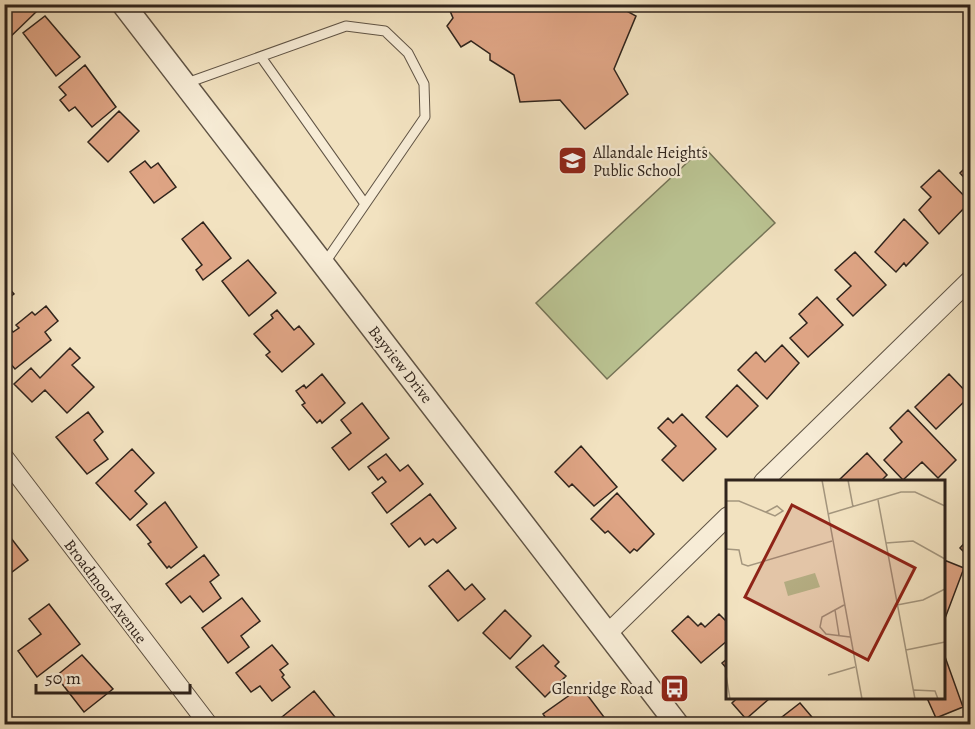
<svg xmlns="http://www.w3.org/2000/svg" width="975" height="729" viewBox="0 0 975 729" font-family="Alegreya,serif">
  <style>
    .green { fill: #bac392; stroke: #757457; stroke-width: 1.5 }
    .building { fill: #dea484; stroke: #30241c; stroke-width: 1.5 }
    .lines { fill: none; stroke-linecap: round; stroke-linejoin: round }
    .service-casing { stroke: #605445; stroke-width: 11 }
    .minor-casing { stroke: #605445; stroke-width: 20 }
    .tertiary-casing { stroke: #605445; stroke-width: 25 }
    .service { stroke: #f7ecd6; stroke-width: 9 }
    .minor { stroke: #f7ecd6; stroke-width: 18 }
    .tertiary { stroke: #f7ecd6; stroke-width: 22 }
    .labels { text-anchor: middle; stroke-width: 4.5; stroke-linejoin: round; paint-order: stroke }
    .poi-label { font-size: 16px; fill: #30241c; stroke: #f7ecd6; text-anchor: start }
    .street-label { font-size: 16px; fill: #30241c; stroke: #f7ecd6 }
    .inset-road { fill: none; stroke: #a4967e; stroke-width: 1.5 }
    .view { fill: #8f2418; fill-opacity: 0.15; stroke: #8f2418; stroke-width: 3 }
    .inset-edge { fill: none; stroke: #30241c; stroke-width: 3 }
  </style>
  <rect width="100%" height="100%" fill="#f2e2c0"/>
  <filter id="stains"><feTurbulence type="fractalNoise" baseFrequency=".00333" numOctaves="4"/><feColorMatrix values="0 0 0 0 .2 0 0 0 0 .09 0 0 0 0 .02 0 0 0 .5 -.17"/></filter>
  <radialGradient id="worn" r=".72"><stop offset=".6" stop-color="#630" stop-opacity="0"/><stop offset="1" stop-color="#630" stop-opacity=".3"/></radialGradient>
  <!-- green -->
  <path class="green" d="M704,147L775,223L607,379L536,303Z"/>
  <!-- building -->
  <path class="building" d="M4,4H29L36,12L4,43Z
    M447,4H614L636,16L614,69L628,94L585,129L560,100L520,102L514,75L490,60V54L471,41L461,47L447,26L453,18Z
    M45,16L80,57L56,76L23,33Z
    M85,65L116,107L92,127L75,107L69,111L60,100L66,95L59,87Z
    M119,111L139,131L108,162L88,142Z
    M145,161L151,168L158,163L176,187L154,203L130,172Z
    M970,163V184L960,173Z
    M939,170L970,202L939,234L919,210L931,197L921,187Z
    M904,219L928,243L906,266L904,263L896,272L875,252Z
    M203,222L231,258L203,280L196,270L202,265L182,239Z
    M855,252L886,285L853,316L837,299L851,286L835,270Z
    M248,260L276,293L249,316L222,281Z
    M4,283L14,294L4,302Z
    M817,297L843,325L808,357L790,338L807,323L799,314Z
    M46,306L58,321L45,332L51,340L15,369L4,356V321L13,332L19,328L16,325L32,312L35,315Z
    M277,310L294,330L299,326L314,344L282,372L266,355L270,352L254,334L273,318L271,315Z
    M782,345L799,363L767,399L738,370L756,352L765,362Z
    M70,348L80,358L72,365L94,387L67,413L45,390L32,402L14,384L31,368L40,378Z
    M970,371V384L964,377Z
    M322,374L345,403L322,423L320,420L317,423L302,405L305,403L296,391L304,385L306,388Z
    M949,374L970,396L936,429L915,407Z
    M737,385L758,406L727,437L706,417Z
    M362,403L389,438L349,470L332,448L351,433L341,420Z
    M908,410L956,460L938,478L922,462L903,480L884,460L902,442L890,428Z
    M88,412L103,432L94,440L108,459L87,474L56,437Z
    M682,414L716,449L683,481L662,460L676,446L658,428L668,418L673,423Z
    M581,446L617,487L594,506L572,484L569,487L555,472Z
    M132,449L154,473L135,491L147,504L130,520L96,483Z
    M867,453L887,475L880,482H837Z
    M386,454L400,471L408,465L423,484L387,513L372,493L386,482L382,477L378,480L368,467Z
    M617,493L654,534L637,551L634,549L630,553L608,531L605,533L591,519Z
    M430,494L456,528L437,543L433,539L425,545L420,538L409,547L391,524Z
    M165,502L197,547L171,568L169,566L167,568L148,544L151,542L137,525Z
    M4,529L28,560L8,575L4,571Z
    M970,537V558L960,548Z
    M204,555L219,575L210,582L221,598L203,612L190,596L181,603L166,584Z
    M944,560L964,568L944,621Z
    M448,570L465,590L472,584L485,599L458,621L429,586Z
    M242,598L260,621L241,636L249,647L228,663L202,628Z
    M49,604L80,644L37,677L18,651L41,634L29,619Z
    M505,610L531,636L510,659L483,633Z
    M719,614L728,623V640L701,663L672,631L688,616L698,626L701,623L705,627Z
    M272,645L288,664L280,670L284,675L282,677L290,687L272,701L260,686L251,692L236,673Z
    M543,645L559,662L555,666L566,676L545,697L516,667Z
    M944,654L963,707L936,718L927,698H944Z
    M82,655L113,689L84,712L56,676Z
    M728,658V670L722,663Z
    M584,685L587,689L585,692L607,721L603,724H580L578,722L574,724H550L543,714Z
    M314,691L335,717L325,724H280L277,721Z
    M732,698H768L769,699L746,719L732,703L735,700Z
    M800,703L817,723L773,724Z"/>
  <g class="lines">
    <defs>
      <path id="service" d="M261,57L365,204
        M184,84L346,26L385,31L408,53L424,84L425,117L324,264"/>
      <path id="minor" d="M4,457L208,724
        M763,482L970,280
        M607,634L728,516"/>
      <path id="tertiary" d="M123,4L677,724"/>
    </defs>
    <!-- service casing -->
    <use href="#service" class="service-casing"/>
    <!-- minor casing -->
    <use href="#minor" class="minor-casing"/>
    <!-- tertiary casing -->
    <use href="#tertiary" class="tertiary-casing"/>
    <!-- service -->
    <use href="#service" class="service"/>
    <!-- minor -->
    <use href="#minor" class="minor"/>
    <!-- tertiary -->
    <use href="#tertiary" class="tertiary"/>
  </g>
  <!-- icons -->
  <defs>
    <symbol id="school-square" viewBox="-11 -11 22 22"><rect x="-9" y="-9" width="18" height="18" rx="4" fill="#8f2418" stroke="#f7ecd6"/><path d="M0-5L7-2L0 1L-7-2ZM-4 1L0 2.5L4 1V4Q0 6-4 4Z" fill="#fff"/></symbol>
    <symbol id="bus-square" viewBox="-11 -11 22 22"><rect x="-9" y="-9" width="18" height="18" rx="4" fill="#8f2418" stroke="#f7ecd6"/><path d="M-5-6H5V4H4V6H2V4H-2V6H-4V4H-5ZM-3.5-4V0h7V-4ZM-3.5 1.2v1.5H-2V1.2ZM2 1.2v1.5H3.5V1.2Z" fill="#fff"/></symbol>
  </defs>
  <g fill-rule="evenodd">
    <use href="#school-square" x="556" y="144" width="33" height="33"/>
    <use href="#bus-square" x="658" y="672" width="33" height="33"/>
  </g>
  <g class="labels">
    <!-- poi labels -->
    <g class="poi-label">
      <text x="593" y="158">Allandale Heights<tspan x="593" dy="18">Public School</tspan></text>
      <text x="653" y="694" text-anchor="end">Glenridge Road</text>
    </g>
    <!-- street labels -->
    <g class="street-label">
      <text transform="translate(401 364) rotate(52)" y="6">Bayview Drive</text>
      <text transform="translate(106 591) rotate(53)" y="6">Broadmoor Avenue</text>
    </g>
  </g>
  <!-- overview -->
  <g transform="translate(726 480)">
    <rect width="219" height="219" fill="#f2e2c0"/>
    <path d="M89,93L94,107L62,116L58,102Z" fill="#bac392"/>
    <path class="inset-road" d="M96,0L136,219M122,0L127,27M152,20L189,219M0,21H13L49,36L57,31L51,26L40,32M102,34L175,12H189L219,26M160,63L187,61L219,79M0,69L13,70L16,84L22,86L106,61M118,125L96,137L94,147L100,154L124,157M171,125L197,120L219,109M109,130L113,155M180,170L219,162M0,195L4,219M102,195L129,187M188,210L209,211L212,219"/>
    <path class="view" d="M66,25L189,88L142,180L19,117Z"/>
    <rect width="219" height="219" class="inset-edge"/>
  </g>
  <!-- margin -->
  <rect width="975" height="729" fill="none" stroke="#f2e2c0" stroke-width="24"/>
  <rect x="6" y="6" width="963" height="717" fill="none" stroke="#30241c" stroke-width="3"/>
  <rect x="12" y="12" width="951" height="705" fill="none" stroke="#30241c" stroke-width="1.5"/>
  <!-- scale -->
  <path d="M36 684v9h154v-9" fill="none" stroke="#30241c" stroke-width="3"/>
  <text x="45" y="684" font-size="18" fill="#30241c" stroke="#f7ecd6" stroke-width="4.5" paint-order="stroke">50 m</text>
  <rect width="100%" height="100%" filter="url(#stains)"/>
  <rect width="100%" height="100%" fill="url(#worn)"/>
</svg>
